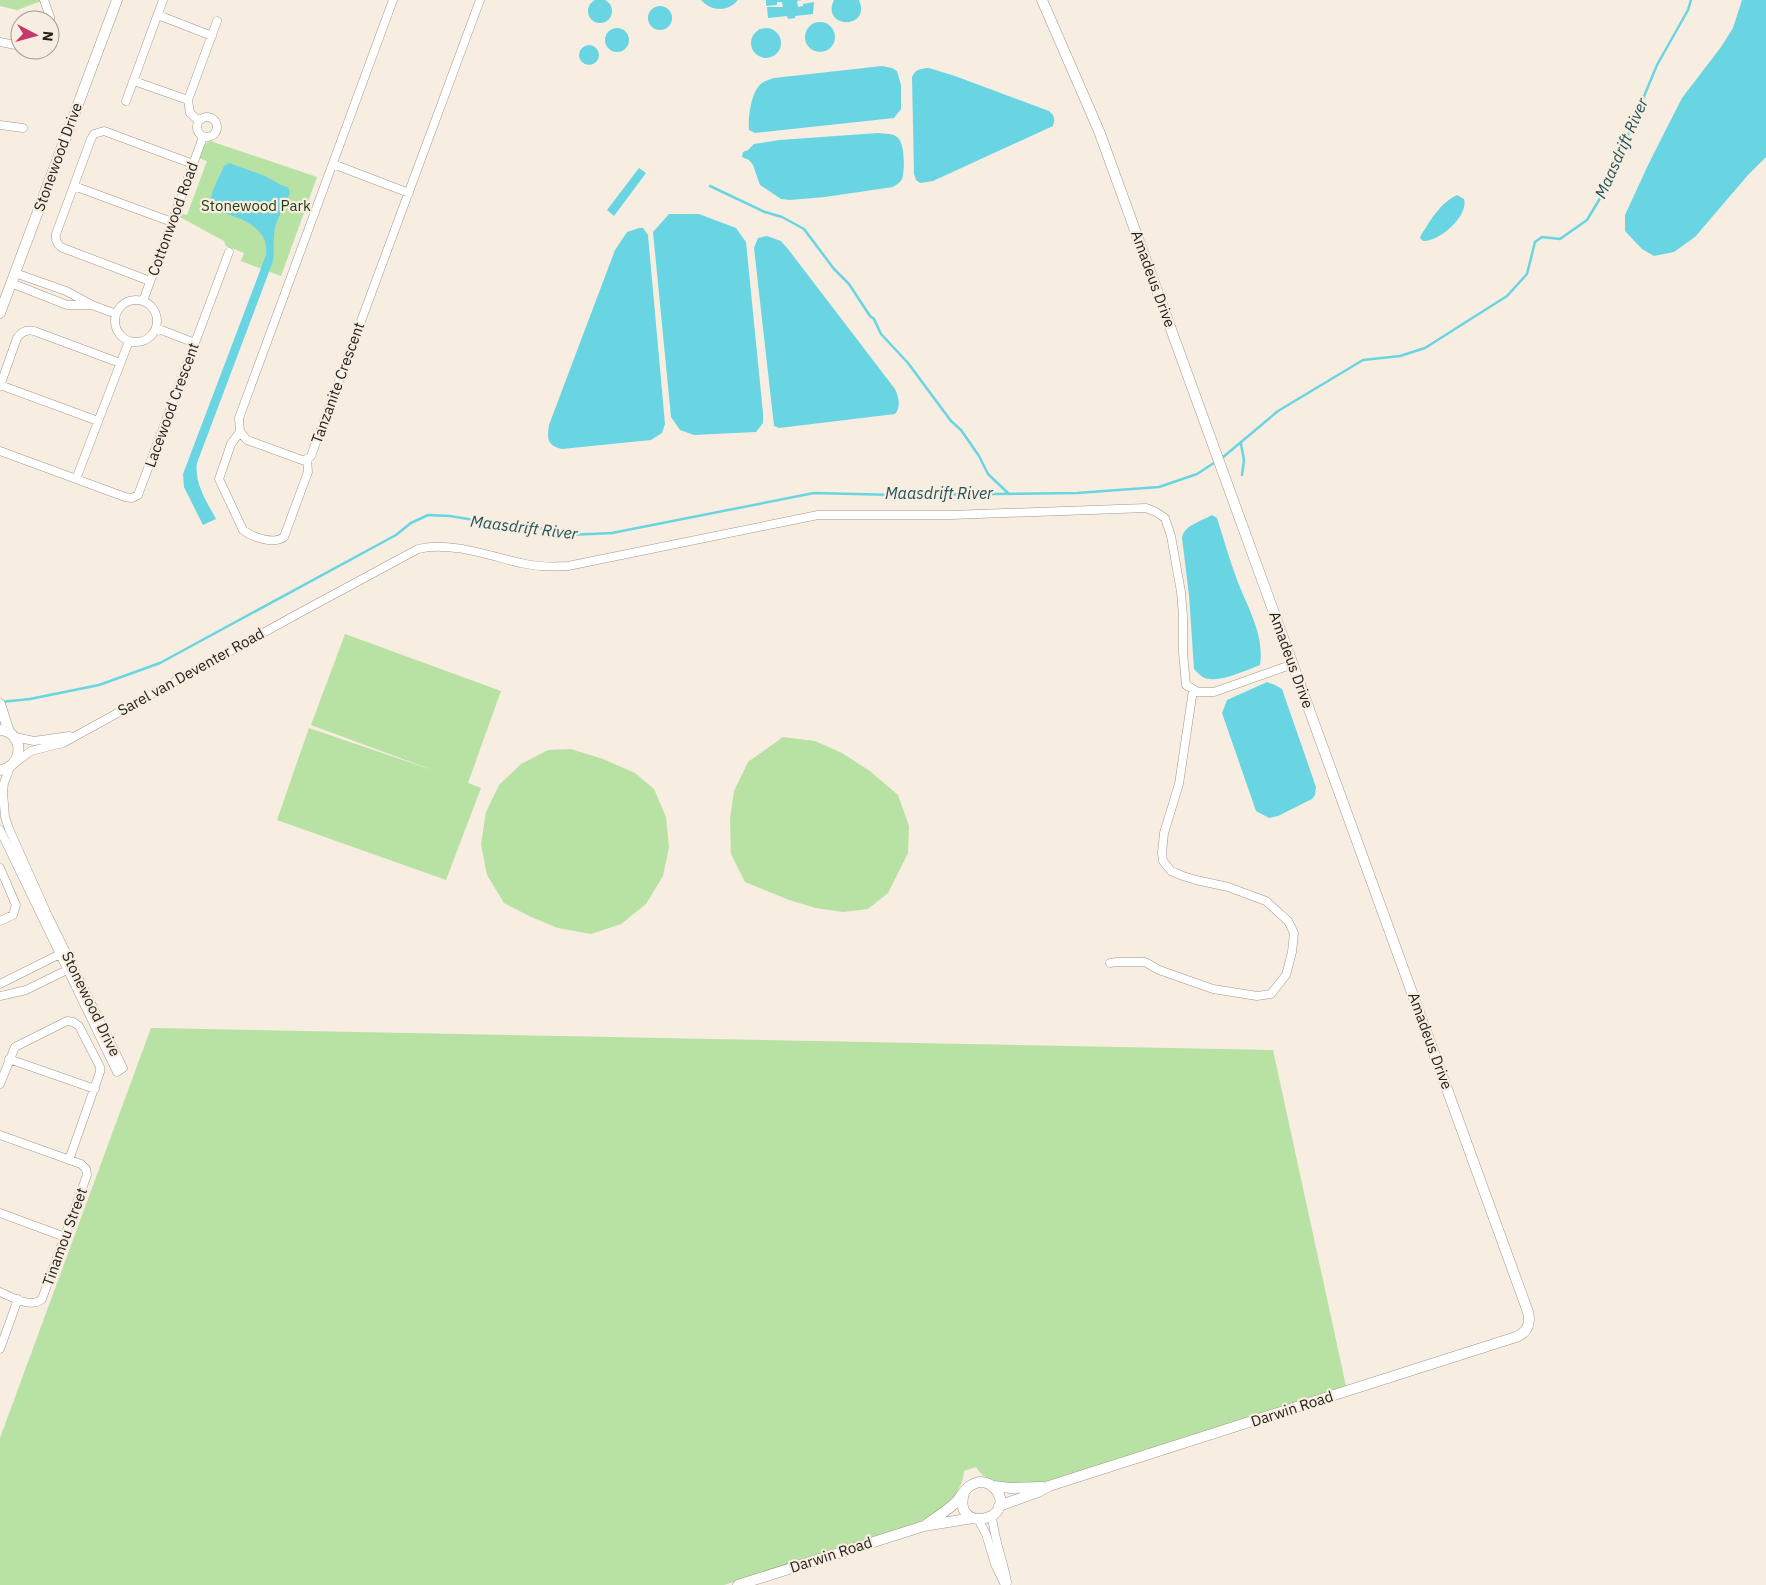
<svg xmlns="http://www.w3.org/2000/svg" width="1766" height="1585" viewBox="0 0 1766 1585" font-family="'IBM Plex Sans',sans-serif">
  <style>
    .green { fill: #b8e1a4 }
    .water { fill: #6ad5e2 }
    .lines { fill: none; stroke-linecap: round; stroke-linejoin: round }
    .stream { stroke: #6ad5e2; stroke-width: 2.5 }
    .minor-casing { stroke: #a1988d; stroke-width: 9 }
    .tertiary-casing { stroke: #a1988d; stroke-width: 11 }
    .minor { stroke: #fff; stroke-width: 8 }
    .tertiary { stroke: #fff; stroke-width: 10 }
    .labels { text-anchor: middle; stroke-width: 4.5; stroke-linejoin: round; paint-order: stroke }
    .street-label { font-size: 15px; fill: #25221d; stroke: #f7ede1 }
    .park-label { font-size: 15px; fill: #233f12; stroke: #f7ede1 }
    .water-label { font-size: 16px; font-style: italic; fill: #225257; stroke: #f7ede1 }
  </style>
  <rect width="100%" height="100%" fill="#f7ede1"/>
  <!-- green -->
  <path class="green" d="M0,0H41V1L17,10L0,6Z
    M210,141L317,177L281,276L241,261L244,253L226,246L224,241L178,216L179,213L187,215L207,161L199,158L204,145Z
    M345,634L501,691L468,783L481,788L446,880L277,820L309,728L435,771L311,725Z
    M783,737L815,741L842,753L870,771L898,795L909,826L908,853L888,893L868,909L843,912L816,908L789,900L745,882L731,854L730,819L734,791L748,762Z
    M571,749L603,759L635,773L654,789L666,817L669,847L663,876L646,904L621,924L591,934L558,928L531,917L504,903L487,875L481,844L486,812L499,785L521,764L548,750Z
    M151,1028L1273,1050L1346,1386L1046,1483C1027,1485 1000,1487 984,1476C981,1474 978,1470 976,1467L964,1471C963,1494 940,1511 921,1522L724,1585H0V1438Z"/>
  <!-- water -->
  <path class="water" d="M588 11a12 12 0 1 1 24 0a12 12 0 1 1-24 0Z
    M701,0H738C728,12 712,12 701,0Z
    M766,0H802L797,1L798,7L803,6V4L814,2L813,14L795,16V18L788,19L787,16L768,18L767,7H783L782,2H777V5L766,6Z
    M834,0H859C872,30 820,29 834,0Z
    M1742,0H1766V157L1748,175L1695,237L1674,252L1654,256L1642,249L1625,231V215L1649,163L1682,98L1721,47L1733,28Z
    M648 18a12 12 0 1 1 24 0a12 12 0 1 1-24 0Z
    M805 37a15 15 0 1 1 30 0a15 15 0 1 1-30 0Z
    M751 43a15 15 0 1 1 30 0a15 15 0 1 1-30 0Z
    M605 40a12 12 0 1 1 24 0a12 12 0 1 1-24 0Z
    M579 55a10 10 0 1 1 20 0a10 10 0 1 1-20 0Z
    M882,66L892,68L897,71L901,85V109L894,118L755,133L749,130C748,117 751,91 762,83C765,81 770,79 774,78Z
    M929,68L955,76L1049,111C1055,116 1055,119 1053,126L933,181L920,183L916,180L914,174L912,77C916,69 919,69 929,68Z
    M878,133C885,134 892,133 897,137C905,142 905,171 902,179C900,183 897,184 893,187L825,197L790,200L781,199L760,185L753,165L749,160L742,157L743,152L748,150L754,144L779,140Z
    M229,163L265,176L281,185L288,187L290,193C285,205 274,223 274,236C273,246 275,254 272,264L197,463C194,483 207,502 216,519L203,525L184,487L183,474L266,255C270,224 234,216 210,209C209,194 218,180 224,166Z
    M639,168L646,173L614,216L607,210Z
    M1457,195L1464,199C1469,216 1439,242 1423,241L1420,238C1422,232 1425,230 1428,224C1436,212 1444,201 1457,195Z
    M669,214H699L736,228L746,242L763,413V423L756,432L694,435L680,430L671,417L653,232Z
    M639,228H643L648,235L665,424L662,433L651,440L562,449C547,445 547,439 549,425L615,250L627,232Z
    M767,236L781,241L788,249L895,389C899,397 901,407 895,414L779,428L774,426L754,248L758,238Z
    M1212,515L1217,518C1223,537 1229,558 1236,577C1246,605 1265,634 1260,665C1247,670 1223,681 1210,679C1203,679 1199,674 1194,669L1189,595L1182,538C1184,525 1202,521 1212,515Z
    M1267,682L1275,685L1282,689L1316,787L1315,795L1312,799L1278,816L1269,818L1256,811L1222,713L1227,700Z"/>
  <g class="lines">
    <!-- stream -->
    <path class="stream" d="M710,186L765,212L782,217L804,229L834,269L849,284L870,316L874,319L881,334L908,363L951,421L961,430L979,456L988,474L1009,494
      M1241,444L1244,460L1242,475
      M1222,458L1278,411L1363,360L1400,356L1425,348L1507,296L1527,274L1535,242L1542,237L1560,239L1587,220L1605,190L1657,65L1688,10L1691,0
      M1,702L30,699L99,685L160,663L396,535L411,523L428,515L450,516L492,523L524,524L568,535L612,533L814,493L896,495L1077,493L1159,487L1197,474L1217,461"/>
    <defs>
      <path id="minor" d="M44,0L50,17V26
        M393,0L239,418L240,432L247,440L302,460L307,459L311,456L480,0
        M158,15L212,36
        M0,42L20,46
        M134,81L188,100L190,113L199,121
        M188,100L217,21
        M126,101L163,0
        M197 127a10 10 0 1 1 20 0a10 10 0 1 1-20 0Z
        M0,125L23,128
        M333,164L409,193
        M74,186L172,222
        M15,273L66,291L92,305L116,314
        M150,281L63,248C58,246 55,241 56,234L91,139L94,134L104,131L193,164
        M11,283L67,305H90
        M115 321a21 21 0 1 1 42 0a21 21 0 1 1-42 0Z
        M143,301L203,137
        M156,328L195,343
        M0,385L98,421
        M0,386L17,338C21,332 26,329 34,331L120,363
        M240,432L231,444L219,479L243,530C252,537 274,545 284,537L308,472L307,459
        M0,451L125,497L132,498L138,495L229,252
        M76,479L129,341
        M15,737L34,741L69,736
        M15,763L31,751L63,743L303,611L418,549C450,541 490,556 521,563C537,567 552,567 568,566L818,515H951L1146,508L1156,512L1165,518L1171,536L1181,592L1183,616V653L1186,685L1198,692H1214L1293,664
        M0,830L117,1072L123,1068L48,916L9,829L5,817L3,792L4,783L10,767
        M0,868L16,905L13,915L0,921
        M1110,963L1117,962H1145L1159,970L1213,989L1257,996L1271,994L1286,975L1292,952L1294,933L1288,921L1266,901L1228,887L1196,880L1183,876L1171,871L1163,861L1162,853L1164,833L1179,784L1193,690
        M0,984L64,952
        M0,996L26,990L71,968
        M9,1059L95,1089
        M0,1084L15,1047L67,1021L73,1022L79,1026L100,1067V1072L69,1160
        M0,1135L81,1164L86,1169L87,1175L42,1299C31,1309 12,1297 0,1292
        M0,1213L65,1237
        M0,1349L18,1299
        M992,1516C994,1539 1003,1560 1007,1582
        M978,1519L986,1534L995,1564L1005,1585"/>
      <path id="tertiary" d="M0,313L117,0
        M0,704L9,732
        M0,730C25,732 24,767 0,770
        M993,1486L1011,1488L1042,1487
        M999,1506L1038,1492L1049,1486L1516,1337C1527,1333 1531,1324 1528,1312L1099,131L1042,0
        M927,1524C936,1517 947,1511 955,1503C960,1498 964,1490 970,1486C973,1484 977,1482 981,1482C988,1482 993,1486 997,1491C1016,1521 952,1534 964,1493
        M738,1585L924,1526L973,1518"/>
    </defs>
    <!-- minor casing -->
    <use href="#minor" class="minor-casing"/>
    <!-- tertiary casing -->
    <use href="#tertiary" class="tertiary-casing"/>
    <!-- minor -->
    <use href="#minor" class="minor"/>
    <!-- tertiary -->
    <use href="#tertiary" class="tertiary"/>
  </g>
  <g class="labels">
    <!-- street labels -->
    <g class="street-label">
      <text transform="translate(58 157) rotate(-70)" y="5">Stonewood Drive</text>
      <text transform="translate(173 219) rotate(-70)" y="5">Cottonwood Road</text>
      <text transform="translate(1153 279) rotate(70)" y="5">Amadeus Drive</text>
      <text transform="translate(338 383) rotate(-70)" y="5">Tanzanite Crescent</text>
      <text transform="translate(172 405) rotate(-70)" y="5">Lacewood Crescent</text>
      <text transform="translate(1291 660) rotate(70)" y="5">Amadeus Drive</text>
      <text transform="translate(191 672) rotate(-29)" y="5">Sarel van Deventer Road</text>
      <text transform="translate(91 1004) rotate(64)" y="5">Stonewood Drive</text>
      <text transform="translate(1430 1041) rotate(70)" y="5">Amadeus Drive</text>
      <text transform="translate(65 1237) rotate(-70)" y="5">Tinamou Street</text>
      <text transform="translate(1292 1409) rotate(-18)" y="5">Darwin Road</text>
      <text transform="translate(831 1555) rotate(-18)" y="5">Darwin Road</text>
    </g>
    <!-- park labels -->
    <g class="park-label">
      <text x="256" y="211">Stonewood Park</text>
    </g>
    <!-- water labels -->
    <g class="water-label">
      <text transform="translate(1621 148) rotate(-66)" y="6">Maasdrift River</text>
      <text x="939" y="499">Maasdrift River</text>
      <text transform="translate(524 527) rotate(7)" y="6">Maasdrift River</text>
    </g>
  </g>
  <!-- north arrow -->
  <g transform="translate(35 35) rotate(96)"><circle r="24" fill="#f7ede1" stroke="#a39c93"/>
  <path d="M0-4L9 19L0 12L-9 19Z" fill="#c4386b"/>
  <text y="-8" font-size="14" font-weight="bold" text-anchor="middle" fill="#25221d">N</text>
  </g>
</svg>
